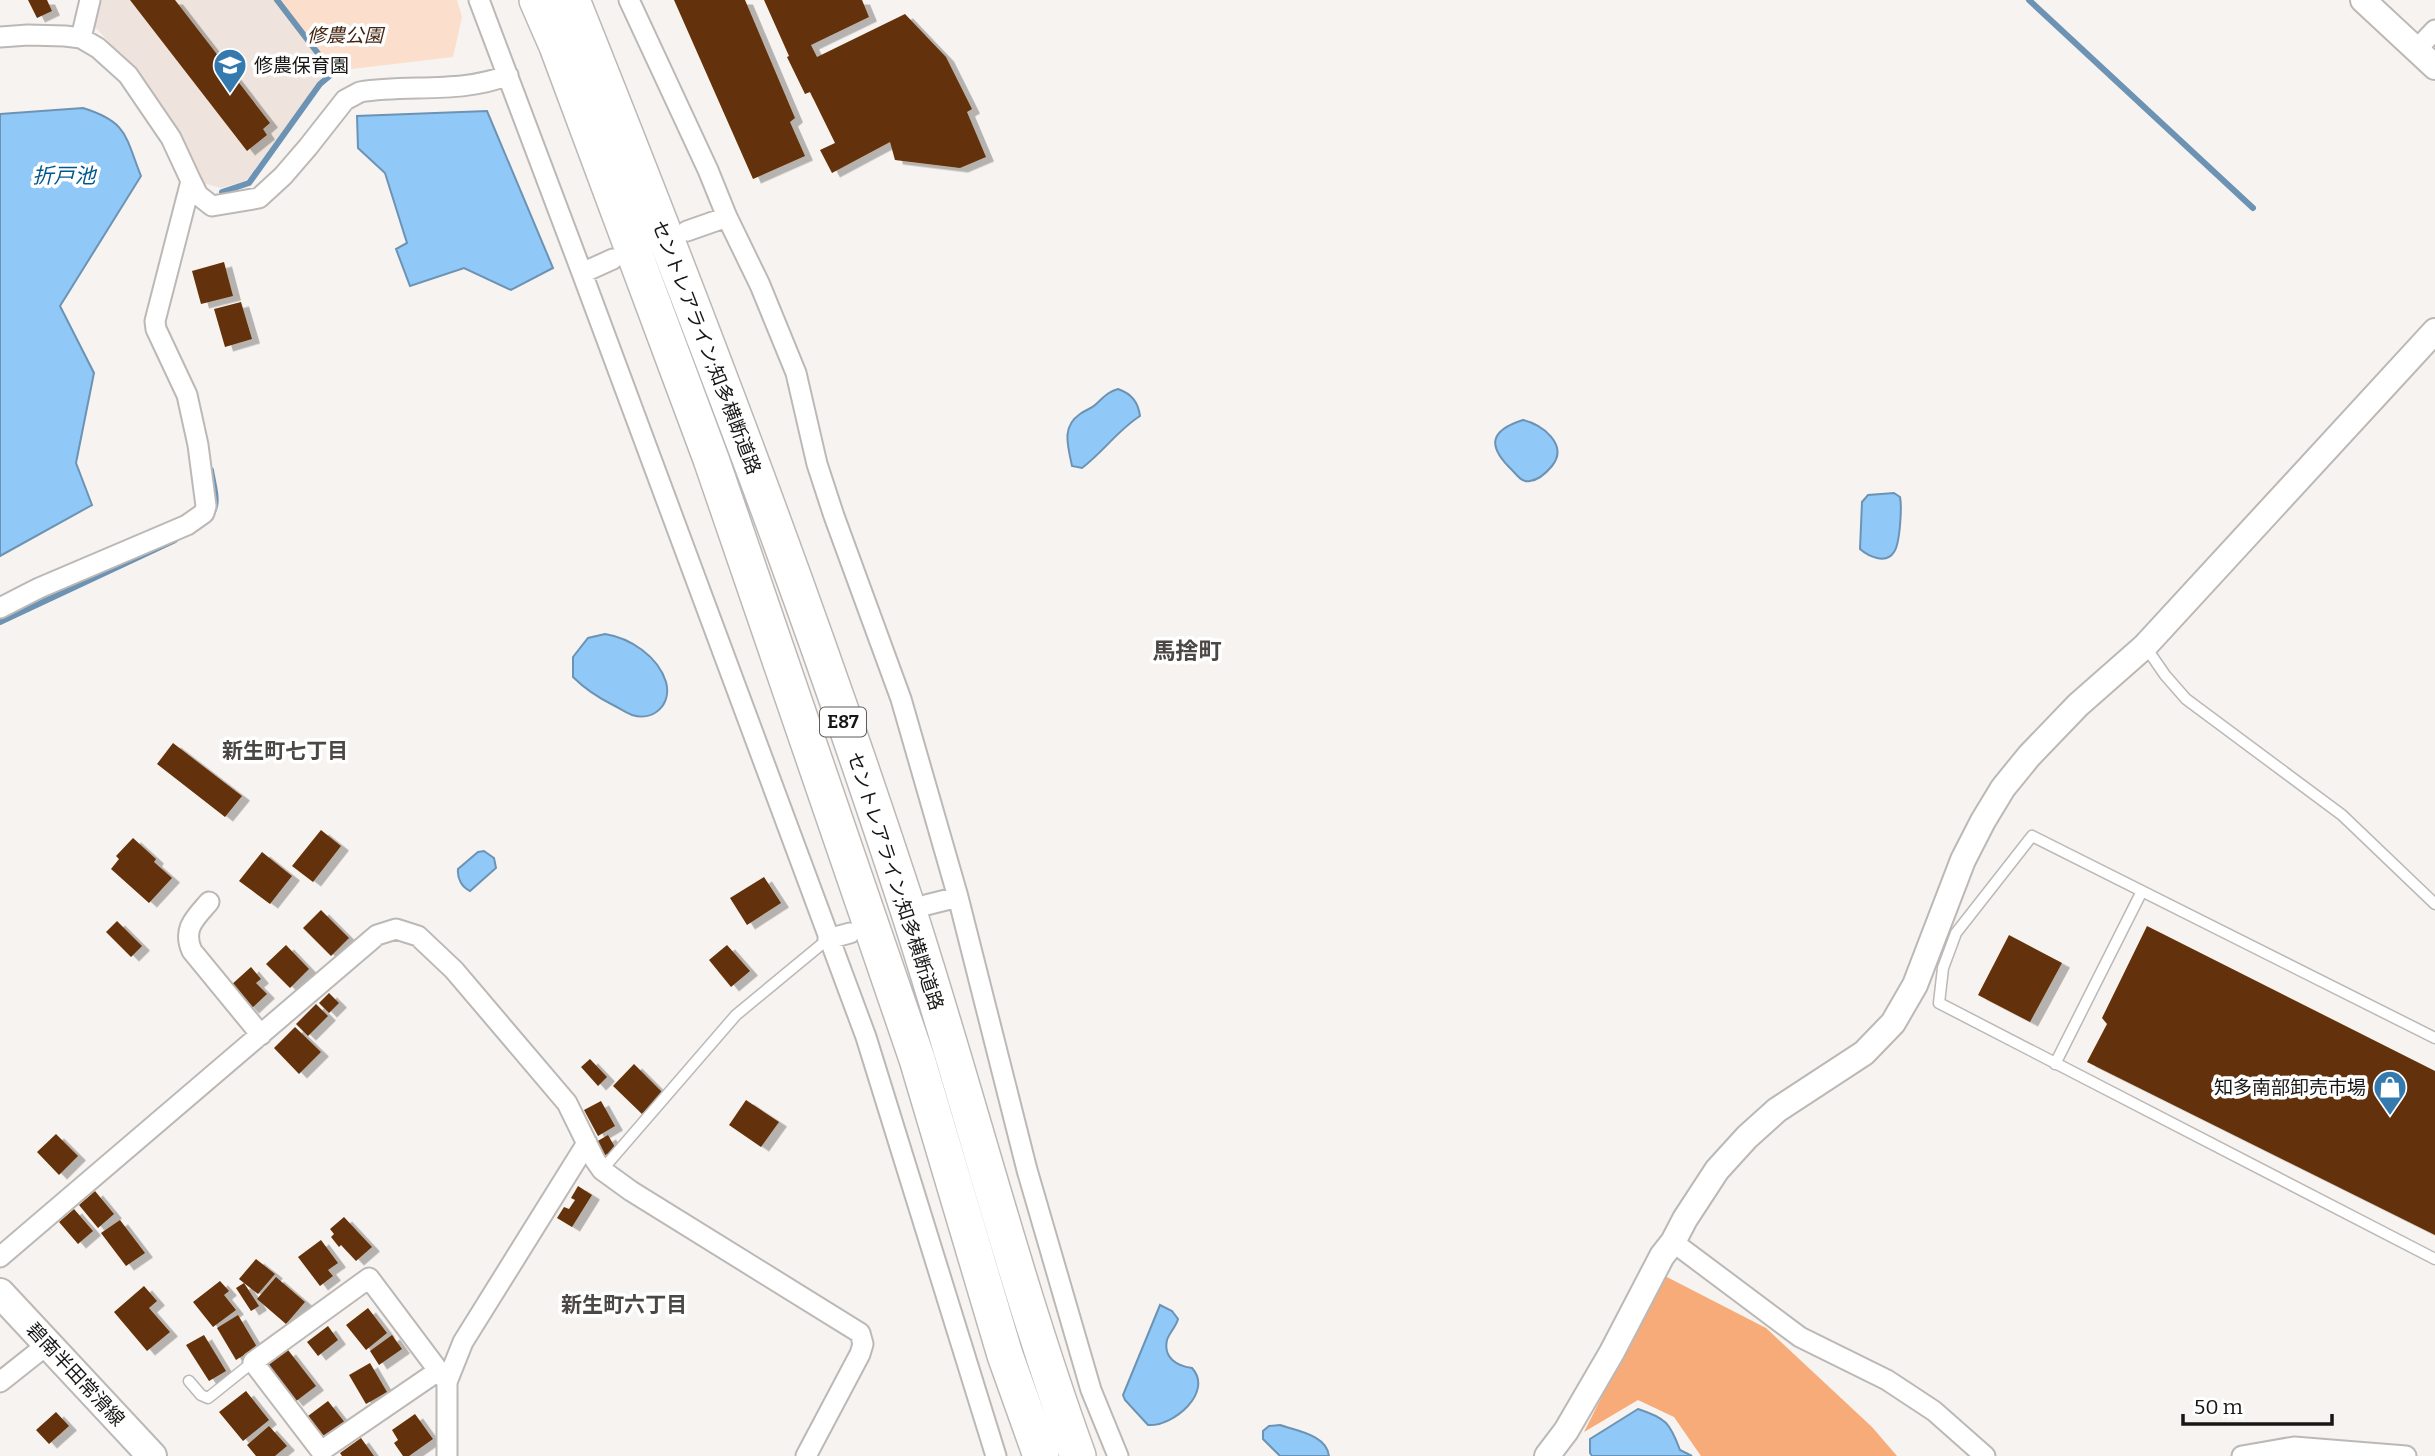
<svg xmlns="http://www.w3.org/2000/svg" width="2435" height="1456" viewBox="0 0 2435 1456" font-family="Bitter,'Noto Sans JP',serif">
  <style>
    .built { fill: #efe4dd }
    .green { fill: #fbdecb }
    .forest { fill: #f6ab79 }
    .water { fill: #90c8f7; stroke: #6c93b4; stroke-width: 2 }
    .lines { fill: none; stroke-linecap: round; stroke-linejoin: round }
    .stream { stroke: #6c93b4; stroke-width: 6 }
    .building { fill: #643207; filter: url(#shadow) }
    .service-casing { stroke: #bcb8b6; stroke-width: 13 }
    .minor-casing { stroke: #bcb8b6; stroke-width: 23 }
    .tertiary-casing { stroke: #bcb8b6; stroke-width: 28 }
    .secondary-casing { stroke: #bcb8b6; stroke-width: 32 }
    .motorway-casing { stroke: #bcb8b6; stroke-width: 38 }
    .service { stroke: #fff; stroke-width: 10 }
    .minor { stroke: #fff; stroke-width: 19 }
    .tertiary { stroke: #fff; stroke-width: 24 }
    .secondary { stroke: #fff; stroke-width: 28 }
    .motorway { stroke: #fff; stroke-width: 35 }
    .labels { text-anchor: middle; stroke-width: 7; stroke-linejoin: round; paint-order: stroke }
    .shield { fill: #fff; stroke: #5d5d5c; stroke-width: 2 }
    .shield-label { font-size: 18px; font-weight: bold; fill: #181716 }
    .park-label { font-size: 19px; font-style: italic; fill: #432510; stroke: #fff }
    .poi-label { font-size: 19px; fill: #181716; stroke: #fff; text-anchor: start }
    .street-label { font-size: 19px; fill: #181716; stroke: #fff }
    .water-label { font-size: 21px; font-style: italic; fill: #00588d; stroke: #fff }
    .neighbourhood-label { font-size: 21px; font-weight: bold; fill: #4b4745; stroke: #fff }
    .quarter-label { font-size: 23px; font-weight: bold; fill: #4b4745; stroke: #fff }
  </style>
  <defs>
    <filter id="shadow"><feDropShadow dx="8" dy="4.5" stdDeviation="0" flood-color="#0004"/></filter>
  </defs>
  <rect width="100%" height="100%" fill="#f7f3f0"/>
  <!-- built -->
  <path class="built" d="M95,0H273L326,72L246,181L221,188L203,183L173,126L113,47L97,29L89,26Z"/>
  <!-- green -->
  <path class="green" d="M273,0H457L462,17L453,57L326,72Z"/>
  <!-- forest -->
  <path class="forest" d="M1663,1275L1766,1328L1872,1427L1897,1456H1701L1674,1417L1638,1400L1584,1432Z"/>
  <!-- water -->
  <path class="water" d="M83,108C128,122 125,136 141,176L60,306L94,373L76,463L92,505L0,556V114Z
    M487,111L553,268L511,290L464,268L410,286L396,249L407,243L385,173L358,148L357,116Z
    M1118,389C1132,394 1138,402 1140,416C1118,430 1103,452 1082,468L1072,466C1068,446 1061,427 1080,414C1085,410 1091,409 1095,405C1103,398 1107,392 1118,389Z
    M1523,420C1542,424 1569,445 1552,466C1547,472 1538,480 1530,481C1522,483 1517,475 1512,470C1488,447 1488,431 1523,420Z
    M1894,493L1900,497C1902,507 1900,544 1894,552C1886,565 1868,556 1860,549L1862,502L1868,495Z
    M605,634C630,638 658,656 666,682C672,704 654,722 632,715C625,712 619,708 613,705C597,697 585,689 573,677V657L588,638Z
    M484,851L494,858L496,868L470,891C462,887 457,879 458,869L478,852Z
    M1160,1305L1172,1311L1178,1319C1176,1327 1169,1333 1167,1340C1163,1358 1177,1366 1192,1368C1214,1392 1173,1427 1148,1425L1125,1400L1123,1395Z
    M1638,1409C1666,1418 1670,1423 1680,1450L1692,1456H1592L1590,1453V1439Z
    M1280,1425C1297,1431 1327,1435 1329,1456H1280L1263,1439V1431L1269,1426Z"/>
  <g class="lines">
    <!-- stream -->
    <path class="stream" d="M2029,0L2253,208
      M222,192L249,183L320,84L333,73L277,0
      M210,516C221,505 213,485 211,470
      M0,622L175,540"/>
  </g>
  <!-- building -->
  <path class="building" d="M28,0H47L52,11L37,18Z
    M130,0H175L270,123L263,129L267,135L247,151Z
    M674,0H745L795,118L790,122L805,156L753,179Z
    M764,0H862L869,17L811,45L817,57L905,14L946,57L972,109L967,112L986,157L960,168L895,160L890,142L832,173L820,150L835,143L810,92L805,94L787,57L789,56Z
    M224,262L233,296L201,304L192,271Z
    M241,302L252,339L225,347L214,309Z
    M173,743L242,796L225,817L157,764Z
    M321,830L341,846L313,882L292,866Z
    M133,838L156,859L154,862L172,878L149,903L111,869L119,859L116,856Z
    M262,852L292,876L270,904L239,881Z
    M764,877L781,903L747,925L730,898Z
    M321,910L349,938L331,956L303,928Z
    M117,921L142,946L131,957L106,932Z
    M2147,926L2435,1071V1235L2087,1062L2107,1024L2102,1018Z
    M2009,935L2062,963L2030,1022L1978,995Z
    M286,945L309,969L290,988L266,964Z
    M727,945L750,971L731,987L709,960Z
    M251,967L261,979L256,983L267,994L251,1009L230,986Z
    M329,993L339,1003L329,1013L319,1003Z
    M316,1004L328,1016L308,1036L296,1024Z
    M295,1027L321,1052L299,1074L274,1048Z
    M590,1059L607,1077L598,1086L581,1067Z
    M634,1064L663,1093L642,1114L613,1086Z
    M746,1100L779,1122L761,1147L729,1125Z
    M601,1101L615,1126L598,1136L584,1110Z
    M56,1134L78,1156L59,1175L37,1152Z
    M608,1135L616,1149L604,1156L596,1142Z
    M578,1186L592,1195L572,1227L557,1218L564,1207L569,1209L575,1200L571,1198Z
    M95,1191L114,1214L98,1228L79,1205Z
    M74,1209L93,1231L78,1244L59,1222Z
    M344,1217L372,1247L356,1261L341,1245L339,1247L331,1237L334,1234L330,1229Z
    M120,1220L145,1253L126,1266L101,1233Z
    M321,1240L338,1263L328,1270L333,1276L320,1286L298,1257Z
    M256,1259L275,1274L258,1294L239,1279Z
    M276,1277L305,1302L286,1324L257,1299Z
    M220,1281L229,1291L224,1295L236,1310L213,1327L193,1302Z
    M244,1283L259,1306L251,1311L236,1288Z
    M144,1286L157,1301L149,1308L170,1332L147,1351L114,1312Z
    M368,1308L387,1333L366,1350L346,1325Z
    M238,1315L257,1347L236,1360L217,1328Z
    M328,1326L338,1340L318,1356L307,1342Z
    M204,1335L226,1371L209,1381L186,1345Z
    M392,1335L402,1349L379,1365L370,1351Z
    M288,1350L316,1386L295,1402L267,1366Z
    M370,1363L387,1392L366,1404L349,1375Z
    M246,1391L269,1420L243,1441L219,1412Z
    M328,1401L346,1424L326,1439L308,1416Z
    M56,1412L69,1426L49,1444L36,1430Z
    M415,1414L433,1439L409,1456H403L394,1443L398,1440L392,1430Z
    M269,1426L287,1446L275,1456H256L247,1445Z
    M361,1438L374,1456H342L340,1453Z"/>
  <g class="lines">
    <defs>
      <path id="service" d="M2145,646L2165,675L2186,699L2342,815L2435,904
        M2435,1038L2032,836L1956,933L1943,968L1939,1003L2435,1259
        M2055,1064L2142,891
        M602,1170L736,1015L828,939
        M189,1381L201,1395L208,1398L253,1362"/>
      <path id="minor" d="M479,0L582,273L866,1037L996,1456
        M629,0L708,170L727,217L760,285L796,373L817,464L834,516L901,699L958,897L1027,1170L1091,1390L1118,1456
        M0,37L28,35L65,36L81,38L98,48L128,75L171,138L191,181L155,321L156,329L187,395L198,445L206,506L204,513L187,525L39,588L0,608
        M81,38L90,0
        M2416,50L2435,30
        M191,181L198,195L212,206L259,198L283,176L308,147L345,100L360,92C409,84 462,94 508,75
        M687,231L727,217
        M582,273L613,259
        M209,902C195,918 182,929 192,951L261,1035
        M926,905L958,897
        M828,939L850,933
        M1673,1242L1800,1337L1887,1380L1934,1411L1985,1456
        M0,1257L377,935L396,929L418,936L454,970L567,1103L595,1160L602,1170L631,1191L860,1333L863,1344L860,1354L806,1456
        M438,1371L321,1451L253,1362L369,1278L447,1382V1456
        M0,1382L48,1344
        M447,1382L463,1342L587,1143
        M2242,1456L2294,1447L2406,1456"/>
      <path id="tertiary" d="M2363,0L2435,67
        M1547,1456L1566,1431L1612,1352L1662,1256L1673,1242L1685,1219L1717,1170L1747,1137L1777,1110L1864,1053L1893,1023L1915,985L1963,860L1983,821L2003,788L2029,756L2078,705L2145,646L2435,331"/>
      <path id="secondary" d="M0,1293L152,1456"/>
      <path id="motorway" d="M537,0L557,46L711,459L917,1059L1005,1355L1041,1456
        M572,0C690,295 804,592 903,894C964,1080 1011,1271 1078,1456"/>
    </defs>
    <!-- service casing -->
    <use href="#service" class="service-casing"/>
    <!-- minor casing -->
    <use href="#minor" class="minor-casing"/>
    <!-- tertiary casing -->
    <use href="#tertiary" class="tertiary-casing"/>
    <!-- secondary casing -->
    <use href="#secondary" class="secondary-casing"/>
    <!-- motorway casing -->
    <use href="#motorway" class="motorway-casing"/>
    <!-- service -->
    <use href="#service" class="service"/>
    <!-- minor -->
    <use href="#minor" class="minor"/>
    <!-- tertiary -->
    <use href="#tertiary" class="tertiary"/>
    <!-- secondary -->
    <use href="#secondary" class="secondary"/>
    <!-- motorway -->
    <use href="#motorway" class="motorway"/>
  </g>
  <!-- icons -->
  <defs>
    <symbol id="school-pin" viewBox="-11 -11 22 30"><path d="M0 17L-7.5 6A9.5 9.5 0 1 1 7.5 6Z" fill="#347aaf" stroke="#fff"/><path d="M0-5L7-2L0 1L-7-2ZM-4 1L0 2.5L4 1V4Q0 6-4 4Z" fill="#fff"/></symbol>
    <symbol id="shop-pin" viewBox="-11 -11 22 30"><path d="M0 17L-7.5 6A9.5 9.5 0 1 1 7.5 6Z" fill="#347aaf" stroke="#fff"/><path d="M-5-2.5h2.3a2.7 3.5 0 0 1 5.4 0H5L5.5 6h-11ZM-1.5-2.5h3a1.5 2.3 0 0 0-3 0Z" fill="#fff"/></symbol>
  </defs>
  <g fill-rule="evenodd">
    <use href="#school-pin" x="211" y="46" width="38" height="52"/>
    <use href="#shop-pin" x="2371" y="1068" width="38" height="52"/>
  </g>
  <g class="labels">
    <!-- shield labels -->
    <rect class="shield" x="820" y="707.5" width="46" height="29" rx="5"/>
    <g class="shield-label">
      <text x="843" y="728">E87</text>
    </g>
    <!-- park labels -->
    <g class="park-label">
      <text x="345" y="42">修農公園</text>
    </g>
    <!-- poi labels -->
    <g class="poi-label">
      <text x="254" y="72">修農保育園</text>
      <text x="2366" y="1094" text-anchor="end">知多南部卸売市場</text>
    </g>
    <!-- street labels -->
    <g class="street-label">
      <text transform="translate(707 347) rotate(69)" y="7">セントレアライン;知多横断道路</text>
      <text transform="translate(896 881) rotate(72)" y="7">セントレアライン;知多横断道路</text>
      <text transform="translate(76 1374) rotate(47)" y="7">碧南半田常滑線</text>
    </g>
    <!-- water labels -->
    <g class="water-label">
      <text x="64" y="183">折戸池</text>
    </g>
    <!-- neighbourhood labels -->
    <g class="neighbourhood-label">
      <text x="285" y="758">新生町七丁目</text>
      <text x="624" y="1312">新生町六丁目</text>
    </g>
    <!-- quarter labels -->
    <g class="quarter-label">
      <text x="1187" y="659">馬捨町</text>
    </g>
  </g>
  <!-- scale -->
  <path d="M2183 1414v10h149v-10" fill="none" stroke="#181716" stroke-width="3.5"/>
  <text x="2194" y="1414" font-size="21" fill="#181716" stroke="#ffffff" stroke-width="5" paint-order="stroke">50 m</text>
</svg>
